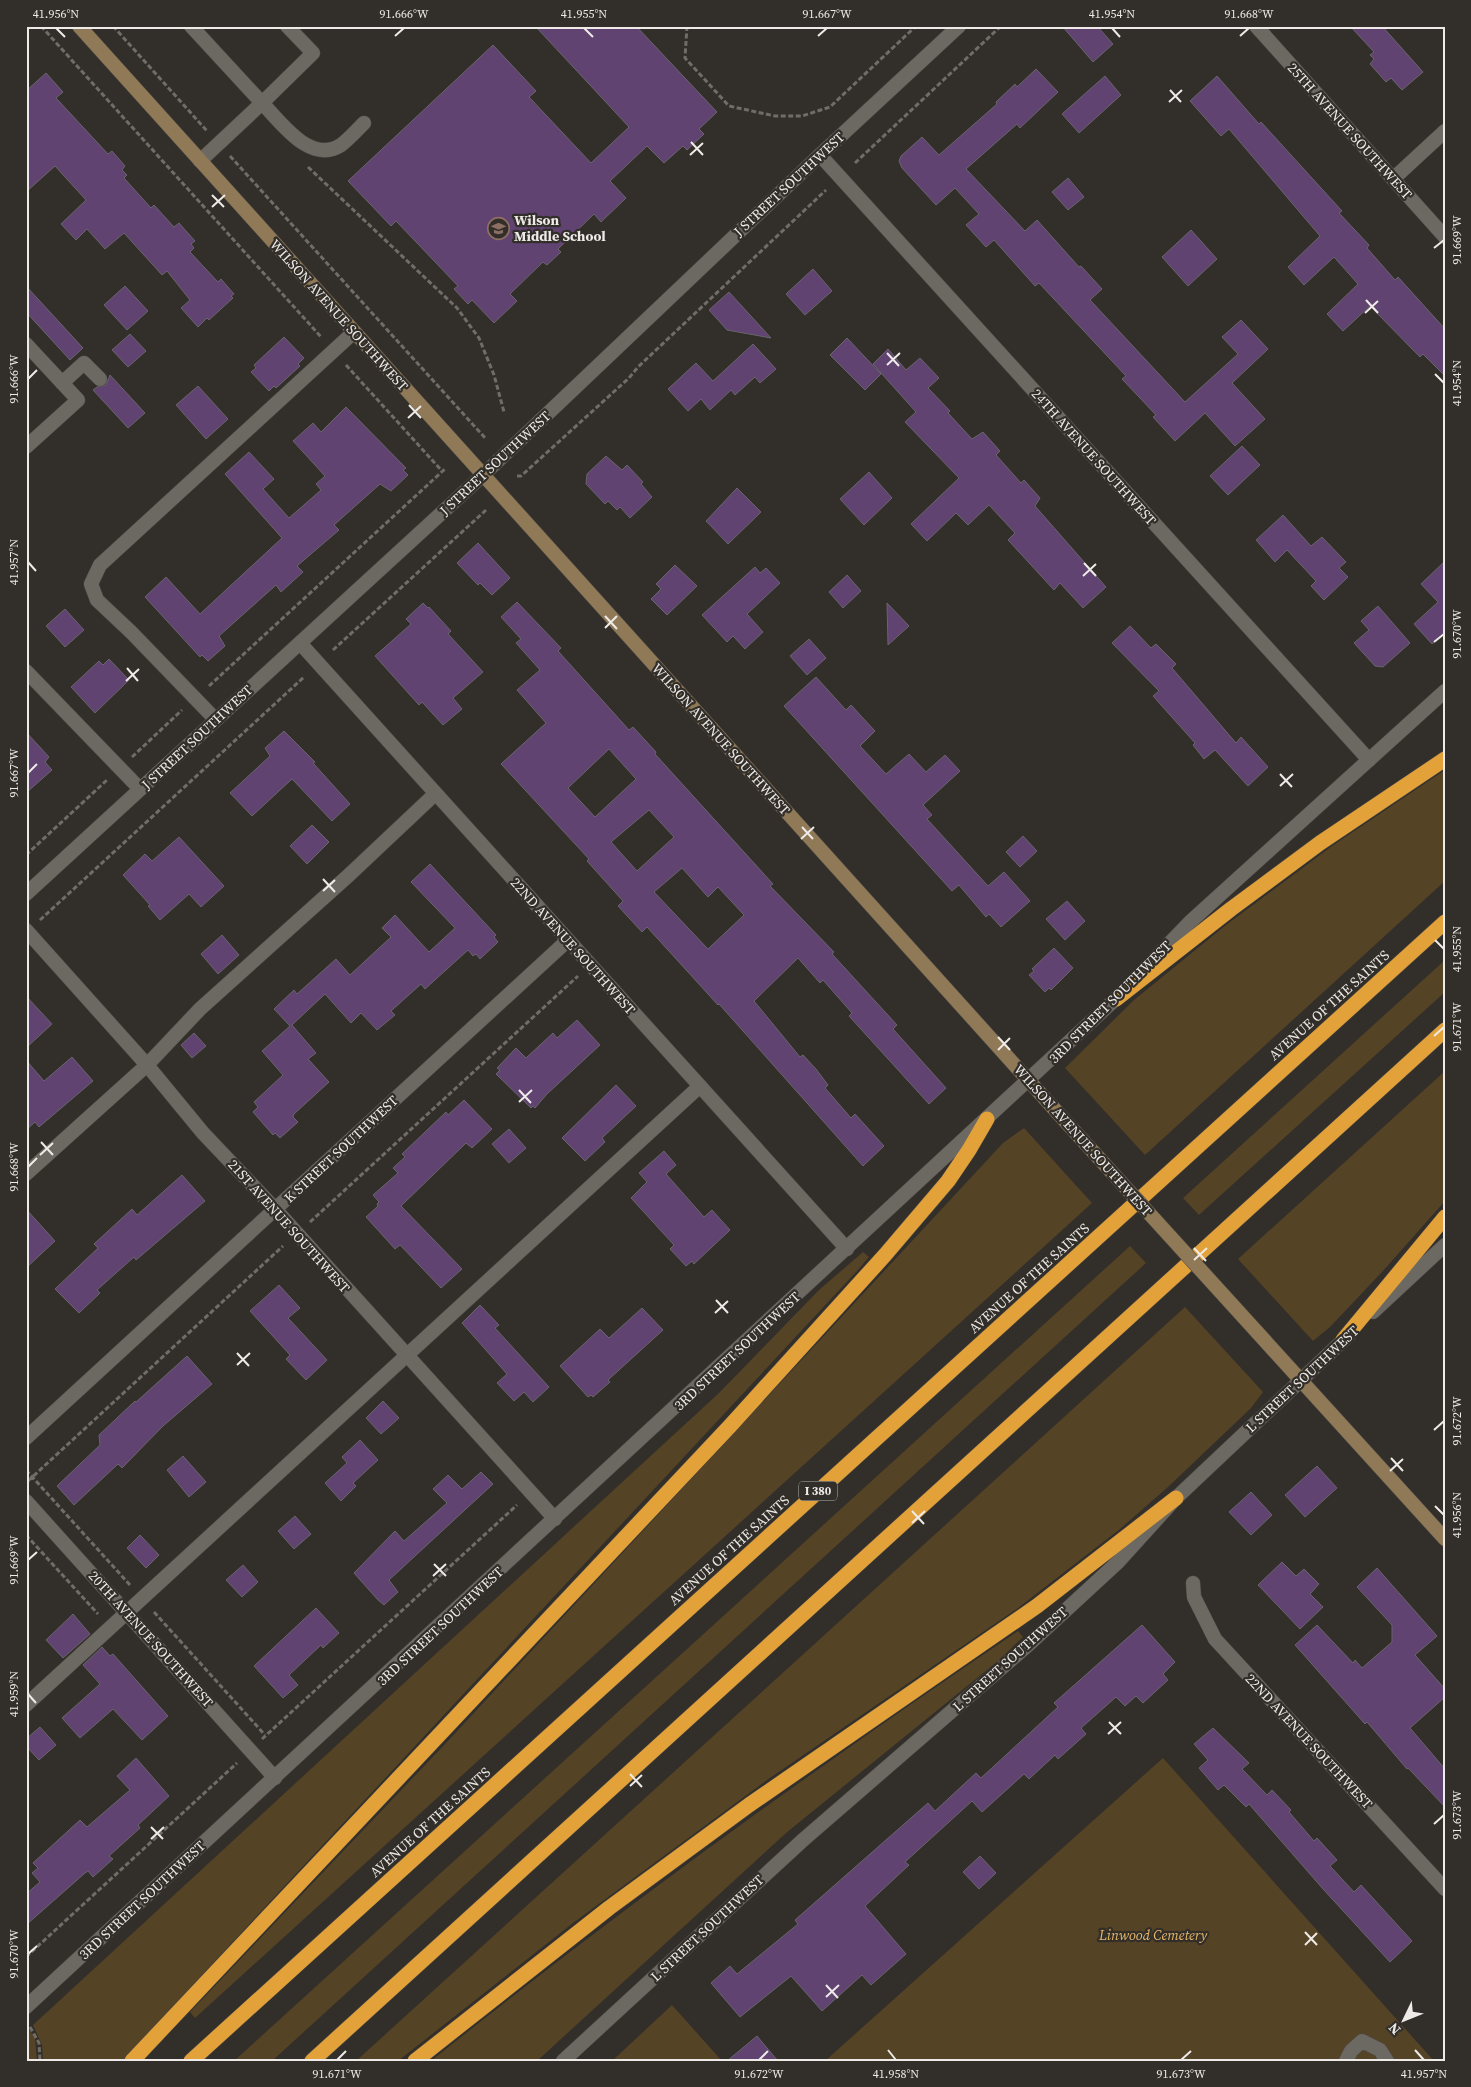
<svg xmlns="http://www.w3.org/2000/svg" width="1471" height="2087" viewBox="0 0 1471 2087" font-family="'Source Serif 4',serif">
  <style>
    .green { fill: #554326 }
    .building { fill: #604371; stroke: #69656c; fill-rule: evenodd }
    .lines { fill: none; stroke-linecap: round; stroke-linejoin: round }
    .service-casing { stroke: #4d4945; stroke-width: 15 }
    .minor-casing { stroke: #4d4945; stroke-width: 15 }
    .tertiary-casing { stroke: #4d4945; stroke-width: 15 }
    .secondary-casing { stroke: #4d4945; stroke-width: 15 }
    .motorway-casing { stroke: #4d4945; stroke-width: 16 }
    .path { stroke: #706d68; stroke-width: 3; stroke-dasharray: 5 2.5; stroke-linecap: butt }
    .service { stroke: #6c6862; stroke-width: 14 }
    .minor { stroke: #6c6862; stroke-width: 14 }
    .tertiary { stroke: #6c6862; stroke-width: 14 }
    .secondary { stroke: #8f7956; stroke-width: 14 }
    .motorway { stroke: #e2a139; stroke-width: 15 }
    .secondary-bridge-casing { stroke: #4d4945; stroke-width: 15; stroke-linecap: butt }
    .secondary-bridge { stroke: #8f7956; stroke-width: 14 }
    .ticks { fill: none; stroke: #edeae7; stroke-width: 2 }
    .labels { text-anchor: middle; stroke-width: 4.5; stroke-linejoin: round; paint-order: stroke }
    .shield { fill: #322e29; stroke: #b5b2ae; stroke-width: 1 }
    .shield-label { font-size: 12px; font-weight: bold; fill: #edeae7 }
    .street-label { font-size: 14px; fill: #edeae7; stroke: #322e29 }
    .poi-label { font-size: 14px; font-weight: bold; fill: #edeae7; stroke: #322e29; text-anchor: start }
    .park-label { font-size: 14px; font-style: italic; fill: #e8b86b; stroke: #322e29 }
    .neatline { fill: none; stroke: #edeae7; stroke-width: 2 }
    .ticks-label { font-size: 12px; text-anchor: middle; fill: #edeae7 }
  </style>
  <rect width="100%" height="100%" fill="#322e29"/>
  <!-- green -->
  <path class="green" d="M1445,770V881L1145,1155L1065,1068L1134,1000L1226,925L1332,846Z
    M1445,960V992L1199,1215L1183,1198Z
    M1445,1071V1201L1382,1272L1330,1327L1313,1341L1238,1259Z
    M1024,1128L1092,1203L195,2018L190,2012L446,1743L1003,1143Z
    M1130,1246L1146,1263L272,2061H234Z
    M863,1252L869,1257L857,1271L122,2061H43L42,2045L33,2025L719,1393L819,1290Z
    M1185,1307L1263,1392L1251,1408L1168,1487L1120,1529L1018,1608L767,1780L573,1923L398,2061H356Z
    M1018,1631L1023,1637L998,1661L786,1833L537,2061H431C620,1909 817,1767 1018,1631Z
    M1163,1758L1434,2061H825Z
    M672,2005L722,2061H612Z
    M28,2028L35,2037L37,2061H26V2030Z"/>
  <!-- building -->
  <path class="building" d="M535,26H636L717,112L699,129L704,134L687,150L683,146L664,163L647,146L610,181L626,198L601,222L594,214L558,249L561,252L547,265L543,262L510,294L517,301L494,323L472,300L468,304L454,289L458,286L396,221L391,226L348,181L493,45L536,91L529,97L591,163L629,127Z
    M1062,26H1097L1113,44L1093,62Z
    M1350,26H1382L1423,72L1402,90L1391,78L1386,82L1370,64L1374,59L1370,55L1374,52Z
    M1036,69L1058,92L1020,128L1017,124L966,169L1025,231L1037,220L1079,267L1081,266L1102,289L1090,300L1185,402L1238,354L1222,337L1241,320L1268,349L1232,383L1265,419L1235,446L1205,413L1175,441L1153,417L1156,415L1122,379L1126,376L1039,283L1035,286L994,240L986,247L966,225L979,214L955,188L936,205L902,168L899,161L901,156L922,137L939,155L997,104L996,102L1015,84L1017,87Z
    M46,73L63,92L56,98L108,154L112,151L125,166L122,170L127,175L124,178L151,208L154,205L174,227L179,223L195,241L191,244L194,248L190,252L218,282L221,279L234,294L231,296L233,298L209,320L207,318L198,327L181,308L190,300L167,271L162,275L124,233L105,249L87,229L76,240L61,224L86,200L55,166L26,192V91Z
    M1105,76L1121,95L1079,133L1062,114Z
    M1217,76L1259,124L1261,122L1342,211L1339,213L1369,245L1367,248L1395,280L1398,277L1445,329V376L1423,354L1420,357L1370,306L1343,331L1327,314L1358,284L1334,257L1304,285L1288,267L1320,236L1229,129L1221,136L1190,101Z
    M1068,178L1084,197L1068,210L1052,192Z
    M1191,230L1217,259L1188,286L1162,257Z
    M813,269L832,291L805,315L786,294Z
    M26,286L83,348L70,360L26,312Z
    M125,286L148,311L127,330L104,305Z
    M729,292L771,338L727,330L709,310Z
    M130,334L146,351L128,367L112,350Z
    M284,337L304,358L298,364L300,366L276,388L274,386L269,391L251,372L256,368L254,365Z
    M847,338L881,374L865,390L830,355Z
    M753,344L776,369L760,383L755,377L735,395L731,390L710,410L701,399L688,411L668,389L696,363L713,381Z
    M888,349L906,370L920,358L939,378L928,388L950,411L948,413L972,439L983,432L1000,451L996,455L1021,483L1024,480L1040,498L1035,506L1106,587L1083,608L1060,583L1054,590L1008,540L1015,533L989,505L968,525L956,513L927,541L911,524L959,478L905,422L916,412L873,364Z
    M110,375L145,413L128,428L93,390L97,387L106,385Z
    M198,386L228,419L206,439L176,405Z
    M346,407L406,468L403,470L408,475L391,491L380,484L334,525L339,530L297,566L303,572L281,592L276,585L219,636L225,646L208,661L202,655L200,657L145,597L166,577L200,614L282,538L225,474L249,452L274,479L263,489L289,518L321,490L316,484L325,476L293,441L313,423L321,432Z
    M1242,446L1260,465L1228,495L1210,476Z
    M606,456L622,470L627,465L643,482L641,484L652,497L630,518L620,507L617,510L608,501L605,504L586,484L587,474Z
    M869,472L892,498L864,525L840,499Z
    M737,488L761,512L728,544L706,521Z
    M1283,515L1311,546L1322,537L1346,562L1339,568L1348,577L1324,600L1311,586L1316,581L1287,550L1275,562L1256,540Z
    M478,543L510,578L492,595L480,583L478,585L457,563Z
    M1445,561V633L1432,644L1414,624L1438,602L1421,584Z
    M675,565L697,586L667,615L651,599L661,589L656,584Z
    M755,567L760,573L766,568L780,583L747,614L763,632L745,649L733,636L727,642L702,615Z
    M847,575L861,591L843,608L829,592Z
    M517,602L561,648L558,651L629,730L633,727L656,752L655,754L773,884L770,886L834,952L832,954L897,1025L893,1029L946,1088L929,1104L849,1016L852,1013L823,980L820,983L798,958L754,1001L800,1057L803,1055L816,1069L828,1085L825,1088L851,1118L855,1114L884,1146L863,1166L719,1004L718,1005L647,927L642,932L618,906L623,901L587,861L589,859L501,764L546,723L517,690L540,670L516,643L521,639L501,617ZM609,749L636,779L595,817L568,788ZM649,810L674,837L637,871L611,842ZM682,868L708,897L718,887L744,915L708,949L654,892Z
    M423,603L428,608L429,607L451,631L448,634L483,672L453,698L462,709L443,725L422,702L419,705L375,656L411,624L406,619Z
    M887,603L909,626L888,645Z
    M1378,606L1410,643L1383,667L1375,666L1354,643L1369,630L1361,621Z
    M65,609L84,630L65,647L46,626Z
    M1130,626L1151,648L1156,644L1176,664L1172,668L1236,743L1241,737L1268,767L1248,786L1215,750L1204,759L1193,745L1195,743L1153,696L1159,691L1112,643Z
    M809,639L826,658L807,675L790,656Z
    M109,659L129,680L95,713L71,687L99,661L103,665Z
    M816,677L846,710L851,705L875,731L860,746L886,774L909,754L926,772L945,755L960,771L923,805L932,815L927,819L988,886L1004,872L1030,901L1001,927L989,914L986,917L959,885L952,891L784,706Z
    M284,731L315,762L313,763L350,804L332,821L292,779L252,816L230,793L270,756L265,748Z
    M26,732L49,757L45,762L52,770L26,793Z
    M312,825L329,842L307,864L290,846Z
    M1023,836L1037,851L1020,867L1006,852Z
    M179,837L224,886L201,907L189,894L160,920L148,906L150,905L123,875L145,854L152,861Z
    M430,864L496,935L494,937L498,942L480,959L476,954L473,956L468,950L425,989L421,984L391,1011L395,1015L377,1030L361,1013L351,1023L325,994L292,1025L316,1053L308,1059L329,1082L294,1114L293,1117L298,1122L280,1138L275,1133L273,1135L253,1112L258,1107L254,1102L283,1075L262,1051L290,1026L274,1009L294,990L297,994L336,959L350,975L391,937L382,928L395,915L429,952L455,928L411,882Z
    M1067,901L1085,921L1065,940L1046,919Z
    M222,935L239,955L218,974L201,954Z
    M1054,948L1073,968L1051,990L1049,988L1045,992L1029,975L1034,971L1032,969Z
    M26,996L52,1024L26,1048Z
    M577,1020L600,1045L547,1094L535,1108L533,1106L531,1108L496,1074L500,1070L497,1068L516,1048L526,1058L553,1033L557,1038Z
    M194,1033L206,1046L192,1058L181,1045Z
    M72,1057L93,1081L39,1127L35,1122L26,1130V1060L44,1081Z
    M616,1085L636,1106L602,1138L605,1142L585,1161L562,1138Z
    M464,1100L492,1129L472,1148L466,1143L401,1206L462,1269L441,1288L400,1245L395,1249L366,1217L378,1206L377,1204L379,1202L373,1195L398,1173L393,1168L405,1157L402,1154L446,1112L448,1115Z
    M509,1129L526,1148L509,1163L492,1144Z
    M664,1151L676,1165L666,1174L704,1217L712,1210L730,1230L694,1264L692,1261L686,1266L670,1249L674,1245L631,1198L647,1182L639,1173Z
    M182,1175L205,1201L136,1260L134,1257L97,1290L100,1293L79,1313L55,1289L98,1248L94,1244L132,1209L137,1215Z
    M26,1209L55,1241L26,1268Z
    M279,1285L300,1308L288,1318L327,1360L306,1380L286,1359L290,1355L250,1311Z
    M480,1305L499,1325L495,1328L549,1387L533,1402L524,1392L514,1401L497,1383L507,1374L462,1323Z
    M642,1308L663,1330L608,1380L610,1382L593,1397L591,1395L588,1397L560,1366L600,1329L609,1338Z
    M187,1356L212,1384L163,1426L122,1468L118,1464L74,1505L57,1486L100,1445L99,1435L135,1401L136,1402Z
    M383,1401L399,1418L381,1434L366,1418Z
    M360,1440L378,1460L353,1483L356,1486L341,1501L325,1483L347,1463L342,1457Z
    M183,1456L206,1482L189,1497L167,1470Z
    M1317,1466L1337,1488L1305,1517L1285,1495Z
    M481,1472L493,1484L389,1580L398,1592L384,1605L378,1600L354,1573L395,1531L404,1541L447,1503L433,1489L448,1475L462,1489Z
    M1251,1492L1272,1515L1251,1535L1229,1512Z
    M295,1516L311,1534L294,1549L278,1531Z
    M140,1535L159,1555L146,1568L127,1548Z
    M1282,1562L1296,1576L1304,1569L1319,1584L1310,1594L1323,1607L1300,1629L1258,1585Z
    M243,1565L258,1582L242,1597L226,1580Z
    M1377,1568L1437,1636L1415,1655L1445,1689V1697L1410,1728L1445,1769V1807L1408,1768L1407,1769L1367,1722L1365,1724L1295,1645L1317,1625L1353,1663L1355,1660L1362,1668L1392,1642V1625L1357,1587Z
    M316,1608L339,1633L323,1648L321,1645L289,1675L298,1685L283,1698L254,1666Z
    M73,1614L90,1634L63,1658L46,1640Z
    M1142,1625L1175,1662L1163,1674L1168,1680L1143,1703L1136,1696L1125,1706L1116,1697L1081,1728L1086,1734L1058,1759L1055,1755L1029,1779L1024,1774L982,1812L972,1801L905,1862L909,1865L865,1906L906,1954L871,1985L862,1975L822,2011L791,1976L740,2017L711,1983L730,1966L737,1974L798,1924L795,1920L928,1803L935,1811L976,1773L981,1778L1058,1707L1054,1703Z
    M102,1647L110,1656L113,1654L168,1716L142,1740L113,1709L80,1738L62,1718L100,1684L83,1665Z
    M40,1727L56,1745L39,1760L26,1746V1739Z
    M1213,1728L1249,1763L1242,1769L1267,1795L1272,1790L1291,1810L1289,1812L1314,1841L1317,1838L1337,1860L1330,1866L1354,1892L1361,1885L1412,1941L1390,1962L1323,1889L1249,1804L1246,1807L1224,1785L1218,1790L1199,1768L1208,1760L1194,1744Z
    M136,1758L169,1796L138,1825L140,1828L109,1856L113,1859L93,1877L88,1871L85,1873L26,1925V1894L40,1882L32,1873L38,1868L33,1863L80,1820L87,1827L130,1790L117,1776Z
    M980,1856L996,1873L979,1889L963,1872Z
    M757,2036L778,2061H727Z"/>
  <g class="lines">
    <defs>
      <path id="service" d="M191,26L262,103L200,161
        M287,26L313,53L262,103C281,122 310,165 341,145C349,139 357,130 364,123
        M26,344L78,400L26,447
        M62,383L84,363L100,379
        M26,671L140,789
        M216,720L131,632L97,600L91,584L100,565L354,332
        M26,1174L147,1065L200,1009L349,875L435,794
        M26,1705L700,1086
        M1346,2061L1351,2051L1362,2041L1380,2050L1387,2061"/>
      <path id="minor" d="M1256,26L1445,237
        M820,155L1369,760
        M1393,179L1445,131
        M300,643L847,1249
        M26,930L147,1065L203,1133L276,1210L555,1519
        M26,1438L567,941
        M26,1501L275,1778
        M1193,1583L1194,1597L1215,1639L1445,1889"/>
      <path id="tertiary" d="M26,894L483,475L820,155L959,26
        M1138,976L1190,922L1445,691
        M1373,1312L1445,1245
        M26,2007L1123,992
        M563,2061L803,1840L1028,1645L1118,1562L1176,1498L1352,1332"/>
      <path id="secondary" d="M79,26L1057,1112
        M1257,1332L1445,1539"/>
      <path id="motorway" d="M1116,999L1231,909L1320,843L1445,759
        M1343,1340L1445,1217
        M132,2061L730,1426L885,1255L948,1181L969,1150L987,1119
        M191,2061L1445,922
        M312,2061L1445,1030
        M415,2061L609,1908L749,1805L1037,1606L1176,1498"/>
    </defs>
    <!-- service casing -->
    <use href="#service" class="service-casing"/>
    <!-- minor casing -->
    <use href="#minor" class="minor-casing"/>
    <!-- tertiary casing -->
    <use href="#tertiary" class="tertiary-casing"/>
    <!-- secondary casing -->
    <use href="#secondary" class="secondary-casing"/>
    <!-- motorway casing -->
    <use href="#motorway" class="motorway-casing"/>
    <!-- path -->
    <path class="path" d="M41,26L322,338
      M113,26L207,131
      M687,26L685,58L729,106L775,116H802L830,107L916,26
      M230,156L486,439
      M855,163L1001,26
      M308,167L457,308L479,338L494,375L504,412
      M346,365L442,471
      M517,476H521L629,378L638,367L826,190
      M333,650L486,510
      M209,686L446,468
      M132,757L182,710
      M26,855L107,780
      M40,920L304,677
      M310,1222L578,976
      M26,1470L130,1585
      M28,1481L283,1246
      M26,1535L98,1614
      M154,1612L265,1735
      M262,1739L517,1505
      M26,1957L237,1763
      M30,2027L39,2043L40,2061"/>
    <!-- service -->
    <use href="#service" class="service"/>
    <!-- minor -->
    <use href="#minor" class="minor"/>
    <!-- tertiary -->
    <use href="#tertiary" class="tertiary"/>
    <!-- secondary -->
    <use href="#secondary" class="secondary"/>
    <!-- motorway -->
    <use href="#motorway" class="motorway"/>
    <defs>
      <path id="secondary-bridge" d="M1057,1112L1257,1332"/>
    </defs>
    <!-- secondary-bridge casing -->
    <use href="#secondary-bridge" class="secondary-bridge-casing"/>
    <!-- secondary-bridge -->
    <use href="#secondary-bridge" class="secondary-bridge"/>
  </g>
  <!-- ticks -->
  <path class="ticks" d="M56,28L65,37M584,28L593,37M1112,28L1120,37M395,36L404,28M818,36L827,28M1240,36L1249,28M1170,90L1181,102M1169,102L1182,90M691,142L703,155M690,155L703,143M212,195L224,207M212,207L225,195M1434,248L1444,240M1366,300L1378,313M1365,313L1378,301M887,353L899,366M887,365L900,353M1435,374L1444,383M28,379L37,370M409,405L421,418M408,418L421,406M28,562L36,571M1084,563L1096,576M1083,576L1096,564M605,616L617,629M605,628L617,616M1434,642L1444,634M127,668L138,681M126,681L139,669M28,773L37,764M1280,774L1292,787M1280,786L1293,774M802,827L813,839M801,839L814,827M323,879L335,892M323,891L335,880M1435,940L1444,949M1434,1036L1444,1027M998,1037L1010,1050M998,1050L1010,1038M519,1090L531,1103M519,1102L532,1090M41,1142L53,1155M40,1155L53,1143M28,1167L37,1158M1194,1248L1206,1261M1194,1260L1207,1248M716,1300L728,1313M715,1313L728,1301M237,1353L249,1366M237,1365L250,1353M1434,1430L1444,1421M1391,1458L1403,1471M1390,1471L1403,1459M1435,1506L1444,1515M912,1511L924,1524M912,1523L925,1511M28,1560L37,1552M434,1564L446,1576M433,1576L446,1564M28,1694L36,1703M1109,1722L1121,1734M1108,1734L1121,1722M630,1774L642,1787M630,1786L642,1775M1434,1824L1444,1815M151,1827L163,1839M151,1839L164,1827M1305,1932L1317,1945M1305,1945L1317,1933M28,1954L37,1946M826,1985L838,1998M826,1997L839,1985M888,2050L896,2060M1415,2050L1424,2060M337,2060L346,2051M759,2060L768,2051M1181,2060L1191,2051"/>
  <!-- icons -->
  <defs>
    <symbol id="school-ring" viewBox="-11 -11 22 22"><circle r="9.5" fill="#322e29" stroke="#8d6e63" stroke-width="1.5"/><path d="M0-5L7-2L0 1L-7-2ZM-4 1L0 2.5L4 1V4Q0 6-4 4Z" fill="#8d6e63"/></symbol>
  </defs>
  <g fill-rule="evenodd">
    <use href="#school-ring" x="486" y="216" width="25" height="25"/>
  </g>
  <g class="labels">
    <!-- shield labels -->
    <rect class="shield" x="799" y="1481.5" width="38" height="19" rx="4"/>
    <g class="shield-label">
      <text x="818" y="1495">I 380</text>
    </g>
    <!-- street labels -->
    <g class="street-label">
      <text transform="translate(1350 131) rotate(48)" y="5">25TH AVENUE SOUTHWEST</text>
      <text transform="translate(789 184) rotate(-43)" y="5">J STREET SOUTHWEST</text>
      <text transform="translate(339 315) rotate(48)" y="5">WILSON AVENUE SOUTHWEST</text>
      <text transform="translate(1094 457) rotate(48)" y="5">24TH AVENUE SOUTHWEST</text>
      <text transform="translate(495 463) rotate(-43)" y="5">J STREET SOUTHWEST</text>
      <text transform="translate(197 737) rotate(-43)" y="5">J STREET SOUTHWEST</text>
      <text transform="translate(721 739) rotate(48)" y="5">WILSON AVENUE SOUTHWEST</text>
      <text transform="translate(573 946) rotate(48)" y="5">22ND AVENUE SOUTHWEST</text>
      <text transform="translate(1110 1002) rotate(-45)" y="5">3RD STREET SOUTHWEST</text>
      <text transform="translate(1329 1005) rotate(-42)" y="5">AVENUE OF THE SAINTS</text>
      <text transform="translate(1083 1140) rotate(48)" y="5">WILSON AVENUE SOUTHWEST</text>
      <text transform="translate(341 1149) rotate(-43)" y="5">K STREET SOUTHWEST</text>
      <text transform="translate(289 1226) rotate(48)" y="5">21ST AVENUE SOUTHWEST</text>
      <text transform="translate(1029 1278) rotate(-42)" y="5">AVENUE OF THE SAINTS</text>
      <text transform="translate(737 1351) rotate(-43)" y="5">3RD STREET SOUTHWEST</text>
      <text transform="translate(1302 1379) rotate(-43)" y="5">L STREET SOUTHWEST</text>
      <text transform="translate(729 1550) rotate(-42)" y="5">AVENUE OF THE SAINTS</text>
      <text transform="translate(440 1626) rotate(-43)" y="5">3RD STREET SOUTHWEST</text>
      <text transform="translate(151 1639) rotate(48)" y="5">20TH AVENUE SOUTHWEST</text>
      <text transform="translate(1010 1659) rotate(-42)" y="5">L STREET SOUTHWEST</text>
      <text transform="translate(1309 1741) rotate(47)" y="5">22ND AVENUE SOUTHWEST</text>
      <text transform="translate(430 1822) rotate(-42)" y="5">AVENUE OF THE SAINTS</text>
      <text transform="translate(142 1900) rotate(-43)" y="5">3RD STREET SOUTHWEST</text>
      <text transform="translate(707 1928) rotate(-43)" y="5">L STREET SOUTHWEST</text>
    </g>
    <!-- poi labels -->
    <g class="poi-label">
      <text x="514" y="225">Wilson<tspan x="514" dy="16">Middle School</tspan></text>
    </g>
    <!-- park labels -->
    <g class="park-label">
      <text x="1153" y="1940">Linwood Cemetery</text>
    </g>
  </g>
  <!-- border -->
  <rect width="1471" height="2087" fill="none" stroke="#322e29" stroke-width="55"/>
  <!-- north arrow -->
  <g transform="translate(1404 2020) rotate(227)" stroke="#322e29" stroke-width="4" paint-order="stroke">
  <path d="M0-4L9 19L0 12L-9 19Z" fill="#edeae7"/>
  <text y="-8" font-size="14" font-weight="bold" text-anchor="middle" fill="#edeae7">N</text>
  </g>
  <rect x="28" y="28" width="1416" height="2032" class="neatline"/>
  <g class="ticks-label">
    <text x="56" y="18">41.956°N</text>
    <text x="404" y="18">91.666°W</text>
    <text x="584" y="18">41.955°N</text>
    <text x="827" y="18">91.667°W</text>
    <text x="1112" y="18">41.954°N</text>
    <text x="1249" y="18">91.668°W</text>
    <text transform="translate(1457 240) rotate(-90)" y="4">91.669°W</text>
    <text transform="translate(14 379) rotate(-90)" y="4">91.666°W</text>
    <text transform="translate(1457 383) rotate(-90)" y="4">41.954°N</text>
    <text transform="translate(14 562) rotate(-90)" y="4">41.957°N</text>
    <text transform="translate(1457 634) rotate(-90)" y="4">91.670°W</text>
    <text transform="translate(14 773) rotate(-90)" y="4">91.667°W</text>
    <text transform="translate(1457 949) rotate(-90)" y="4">41.955°N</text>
    <text transform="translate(1457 1027) rotate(-90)" y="4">91.671°W</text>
    <text transform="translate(14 1167) rotate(-90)" y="4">91.668°W</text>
    <text transform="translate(1457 1421) rotate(-90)" y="4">91.672°W</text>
    <text transform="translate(1457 1515) rotate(-90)" y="4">41.956°N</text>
    <text transform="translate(14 1560) rotate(-90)" y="4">91.669°W</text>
    <text transform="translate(14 1694) rotate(-90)" y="4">41.959°N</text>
    <text transform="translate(1457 1815) rotate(-90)" y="4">91.673°W</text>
    <text transform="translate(14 1954) rotate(-90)" y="4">91.670°W</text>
    <text x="337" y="2078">91.671°W</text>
    <text x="759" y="2078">91.672°W</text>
    <text x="896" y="2078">41.958°N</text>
    <text x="1181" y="2078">91.673°W</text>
    <text x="1424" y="2078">41.957°N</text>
  </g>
</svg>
